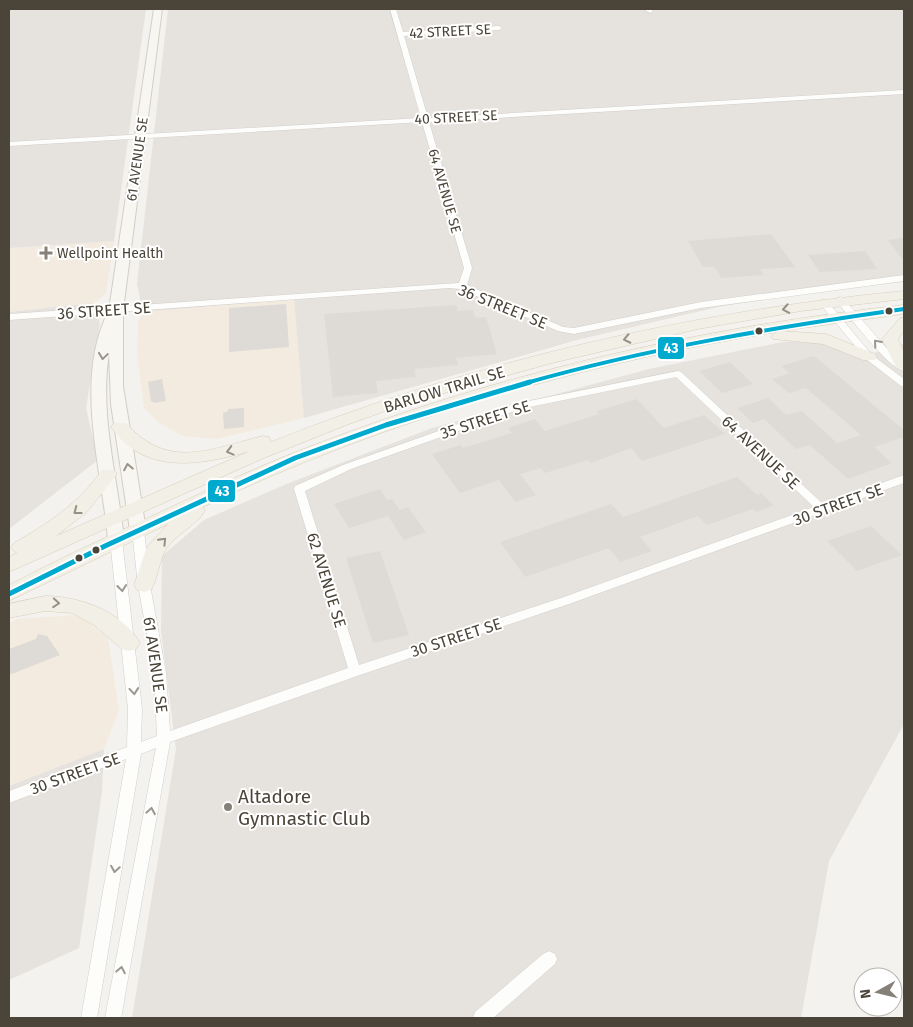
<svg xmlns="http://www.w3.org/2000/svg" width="913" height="1027" viewBox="0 0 913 1027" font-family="'Fira Sans',sans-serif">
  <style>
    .commercial { fill: #f3ebdf }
    .industrial { fill: #e6e2de }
    .building { fill: #dedbd6 }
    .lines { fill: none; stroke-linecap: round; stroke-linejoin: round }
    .street-casing { stroke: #d2d0cb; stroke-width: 1 }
    .secondary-casing { stroke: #d3cfc5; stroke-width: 2 }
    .primary-casing { stroke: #d6cebb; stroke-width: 1 }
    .street { fill: #fdfdfc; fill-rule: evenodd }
    .secondary { fill: #f7f6f1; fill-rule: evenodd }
    .primary { fill: #f2efe6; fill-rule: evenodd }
    .bus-1-far1-casing { stroke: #fff; stroke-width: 7 }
    .bus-1-casing { stroke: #fff; stroke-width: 9 }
    .bus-1-far1 { stroke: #00a9ce; stroke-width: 4 }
    .bus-1 { stroke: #00a9ce; stroke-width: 5 }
    .oneway { stroke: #969187 }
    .oneway2 { stroke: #9b9791 }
    .oneway3 { stroke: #98948c }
    .poi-dot { fill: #868178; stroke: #fff; stroke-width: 2 }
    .bus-dot { fill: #4b4439; stroke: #fff; stroke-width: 2 }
    .labels { text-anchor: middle; stroke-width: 4; stroke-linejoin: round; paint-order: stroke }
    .far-street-label { font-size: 14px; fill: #4b4439; stroke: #fff }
    .far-poi-label { font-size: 14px; fill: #4b4439; stroke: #fff; text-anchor: start }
    .street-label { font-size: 16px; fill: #4b4439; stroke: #fff }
    .near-poi-label { font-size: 19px; fill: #4b4439; stroke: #fff; text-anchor: start }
    .line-badge { stroke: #fff; stroke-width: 2 }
    .badge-label { font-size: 14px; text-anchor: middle; font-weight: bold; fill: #fff }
  </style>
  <rect width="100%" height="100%" fill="#f4f2ee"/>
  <!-- commercial -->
  <path class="commercial" d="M114,241L106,294L93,303L9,312V248Z
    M294,299L304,418L217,439L183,436L159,423L144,408L137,354L138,323L143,312Z
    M79,615L108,638L119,710L104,749L9,786V623L17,619Z"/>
  <!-- industrial -->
  <path class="industrial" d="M9,9H146L114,241L9,248Z
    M168,9H904V282L824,289L718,307L577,340L304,418L294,299L143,312L137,284Z
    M93,303L100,323L86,408L98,460L9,529V312Z
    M823,340L858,358L904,344V724L829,861L801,1018H132L176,749L161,631L162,556L204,520L289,483L432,428L649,369L783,342Z
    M104,749L102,792L79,948L9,980V786Z"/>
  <!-- building -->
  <path class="building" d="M771,234L795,267L760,269L764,275L721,278L715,267H703L688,241Z
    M904,238V261L888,240Z
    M865,251L877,269L820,272L808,255Z
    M286,304L289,347L229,352V308Z
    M456,305L458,311L473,310L475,318L486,317L497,354L456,358L458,365L414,369L416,377L376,381L378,393L333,397L324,314Z
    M814,356L904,430V437L874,447L892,463L848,479L810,445L796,449L764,419L753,423L737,408L768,398L786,415L802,411L837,443L861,435L806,388L789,393L772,379L790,373L781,366Z
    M730,362L753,384L722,393L699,371Z
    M162,379L166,401L155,403L151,401L148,382Z
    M637,399L664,428L704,415L725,434L642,461L631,448L591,463L588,460L545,473L541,468L520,474L536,495L515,502L499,480L460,493L432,454L461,445L463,448L512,433L508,428L535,419L545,431L599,414L597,411Z
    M244,408V427L224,429L223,413L228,411V409Z
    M737,477L757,495L761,493L774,505L756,512L753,509L707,525L698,516L640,537L652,551L620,562L609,548L525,577L500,542L611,504L623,517Z
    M380,489L387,500L392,499L400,510L408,507L426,532L404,540L388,516L349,528L334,504Z
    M871,526L902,555L857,571L827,541Z
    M380,551L409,635L373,643L346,558Z
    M38,634L47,636L60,655L9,675V649L36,639Z"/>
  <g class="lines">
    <defs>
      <path id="street" d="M390,9H396L403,32L499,26L502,28L499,30L404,36L428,118L904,90V94L429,122L472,268L467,285L563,327L574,328L701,302L904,275V281L701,308L574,334L558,331L460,289L449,288L9,320V314L459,283L464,268L422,122L9,146V142L421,118Z
        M643,9H650L653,11L650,13Z
        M840,297L843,298L890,352L904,363V371C887,367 850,317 837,302L835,300Z
        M824,300L827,301L872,355L904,379V387L901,386L866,359L821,305V301Z
        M678,371L681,372L823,504L904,475V483L569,604L360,675L170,742L121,1018H105L156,748L141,754L97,1018H81L126,759L9,803V791L127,747L128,709L110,540L112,537L116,536L122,540L142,709L141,742L157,736L154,673L138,585L132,530L134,527H142L144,530L150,585L166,673L170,731L348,668L294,489L295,486L343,465L514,404ZM676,377L814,507L561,598L359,665L305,491L351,469L520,409Z
        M549,951L555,954L557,959L555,964L493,1018H473L475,1012L543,954Z"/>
      <path id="secondary" d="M154,9H162L123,310V386L146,530L144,534H132L130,530L111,404L109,353C99,415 118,479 124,540L122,544H110L108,540C102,467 73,380 109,310Z"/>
      <path id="primary" d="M904,291V299L801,311L698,329L552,363L405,404L349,424L264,458L9,572V557L17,553L11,548L14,543C49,523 79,503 102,470H114L117,474L87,512L56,536L250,451C202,465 144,476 111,427L114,423H126C168,471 211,449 263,436L269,437L271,442C468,363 692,311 904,291Z
        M904,305V314L780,331L826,334L875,354L877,357L875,360H863L823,344L773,339L771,336L777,332C580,364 383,421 203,507L205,511C196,526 176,534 166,549C159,561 158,578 151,590L144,592L137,590L134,585L147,547L168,524L9,601V585C56,560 105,538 154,515C204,492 254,468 306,448C496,374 701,327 904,305Z
        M904,317V331L898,339L904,352V372L896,367L882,339L899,319Z
        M45,596C79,596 122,611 140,643L136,649L129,651L122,649L94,625L72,613L45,611L9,618V604Z"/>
    </defs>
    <!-- street casing -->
    <use href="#street" class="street-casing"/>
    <!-- secondary casing -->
    <use href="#secondary" class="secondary-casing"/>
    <!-- primary casing -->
    <use href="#primary" class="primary-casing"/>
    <!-- street -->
    <use href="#street" class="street"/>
    <!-- secondary -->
    <use href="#secondary" class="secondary"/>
    <!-- primary -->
    <use href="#primary" class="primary"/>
    <defs>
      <path id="bus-1-far1" d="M526,383C649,348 777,327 904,309"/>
      <path id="bus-1" d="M9,594L105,546L295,458L386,425L530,382"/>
    </defs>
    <!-- bus-1-far1 casing -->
    <use href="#bus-1-far1" class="bus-1-far1-casing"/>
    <!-- bus-1 casing -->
    <use href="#bus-1" class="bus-1-casing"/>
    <!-- bus-1-far1 -->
    <use href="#bus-1-far1" class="bus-1-far1"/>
    <!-- bus-1 -->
    <use href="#bus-1" class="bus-1"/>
  </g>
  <!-- one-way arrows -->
  <defs><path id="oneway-chevron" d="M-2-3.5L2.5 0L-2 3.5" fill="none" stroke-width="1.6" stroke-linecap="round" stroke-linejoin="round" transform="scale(1.25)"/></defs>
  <g class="oneway">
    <use href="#oneway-chevron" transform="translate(786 309) rotate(170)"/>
    <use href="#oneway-chevron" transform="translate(627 339) rotate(168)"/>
    <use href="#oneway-chevron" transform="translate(230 451) rotate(165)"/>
    <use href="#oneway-chevron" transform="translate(77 511) rotate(142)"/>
    <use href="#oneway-chevron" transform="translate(163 541) rotate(-46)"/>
    <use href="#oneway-chevron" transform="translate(56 603) rotate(4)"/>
  </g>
  <g class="oneway2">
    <use href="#oneway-chevron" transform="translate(877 343) rotate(-131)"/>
    <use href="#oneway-chevron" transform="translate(122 588) rotate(83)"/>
    <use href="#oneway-chevron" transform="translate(134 691) rotate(85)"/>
    <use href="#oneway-chevron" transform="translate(151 811) rotate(-80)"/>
    <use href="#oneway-chevron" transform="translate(115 869) rotate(99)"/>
    <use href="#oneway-chevron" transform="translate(121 970) rotate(-79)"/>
  </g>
  <g class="oneway3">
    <use href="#oneway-chevron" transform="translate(103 356) rotate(98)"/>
    <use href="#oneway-chevron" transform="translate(128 467) rotate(-101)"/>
  </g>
  <!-- markers -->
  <g class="poi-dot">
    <path d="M43.5 245.5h5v5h5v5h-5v5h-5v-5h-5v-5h5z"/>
    <circle cx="228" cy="807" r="5"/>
  </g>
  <g class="bus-dot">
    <circle cx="889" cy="311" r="4.5"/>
    <circle cx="759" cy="331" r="4.5"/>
    <circle cx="96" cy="550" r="4.5"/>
    <circle cx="79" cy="558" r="4.5"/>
  </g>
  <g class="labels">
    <!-- far-street labels -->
    <g class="far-street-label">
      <text transform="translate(450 31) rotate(-3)" y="5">42 STREET SE</text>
      <text transform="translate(456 117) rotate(-3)" y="5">40 STREET SE</text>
      <text transform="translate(137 159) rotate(-82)" y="5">61 AVENUE SE</text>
      <text transform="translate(445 191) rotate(74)" y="5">64 AVENUE SE</text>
    </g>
    <!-- far-poi labels -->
    <g class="far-poi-label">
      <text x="57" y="258">Wellpoint Health</text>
    </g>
    <!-- street labels -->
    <g class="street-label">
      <text transform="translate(503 306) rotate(22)" y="6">36 STREET SE</text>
      <text transform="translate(104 310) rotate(-4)" y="6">36 STREET SE</text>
      <text transform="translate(444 389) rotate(-17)" y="6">BARLOW TRAIL SE</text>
      <text transform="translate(485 419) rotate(-18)" y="6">35 STREET SE</text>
      <text transform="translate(761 452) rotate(43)" y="6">64 AVENUE SE</text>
      <text transform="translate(838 504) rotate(-20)" y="6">30 STREET SE</text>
      <text transform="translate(327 580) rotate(73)" y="6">62 AVENUE SE</text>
      <text transform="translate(456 637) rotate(-18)" y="6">30 STREET SE</text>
      <text transform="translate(156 665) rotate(82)" y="6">61 AVENUE SE</text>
      <text transform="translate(75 773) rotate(-20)" y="6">30 STREET SE</text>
    </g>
    <!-- near-poi labels -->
    <g class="near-poi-label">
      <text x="238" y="803">Altadore<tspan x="238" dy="22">Gymnastic Club</tspan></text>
    </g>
  </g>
  <g class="line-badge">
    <rect x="657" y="336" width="28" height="24" rx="5" fill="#00a9ce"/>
    <rect x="207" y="479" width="29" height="24" rx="5" fill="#00a9ce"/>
  </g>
  <g class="badge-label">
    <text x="671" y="353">43</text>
    <text x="222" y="496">43</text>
  </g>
  <!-- border -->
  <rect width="913" height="1027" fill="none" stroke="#4b4439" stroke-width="20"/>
  <!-- north arrow -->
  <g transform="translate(878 992) rotate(262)"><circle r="24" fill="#ffffff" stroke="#b7b4b0"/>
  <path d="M0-4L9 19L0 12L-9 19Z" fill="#868178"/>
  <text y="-8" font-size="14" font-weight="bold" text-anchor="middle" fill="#4b4439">N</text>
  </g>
</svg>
